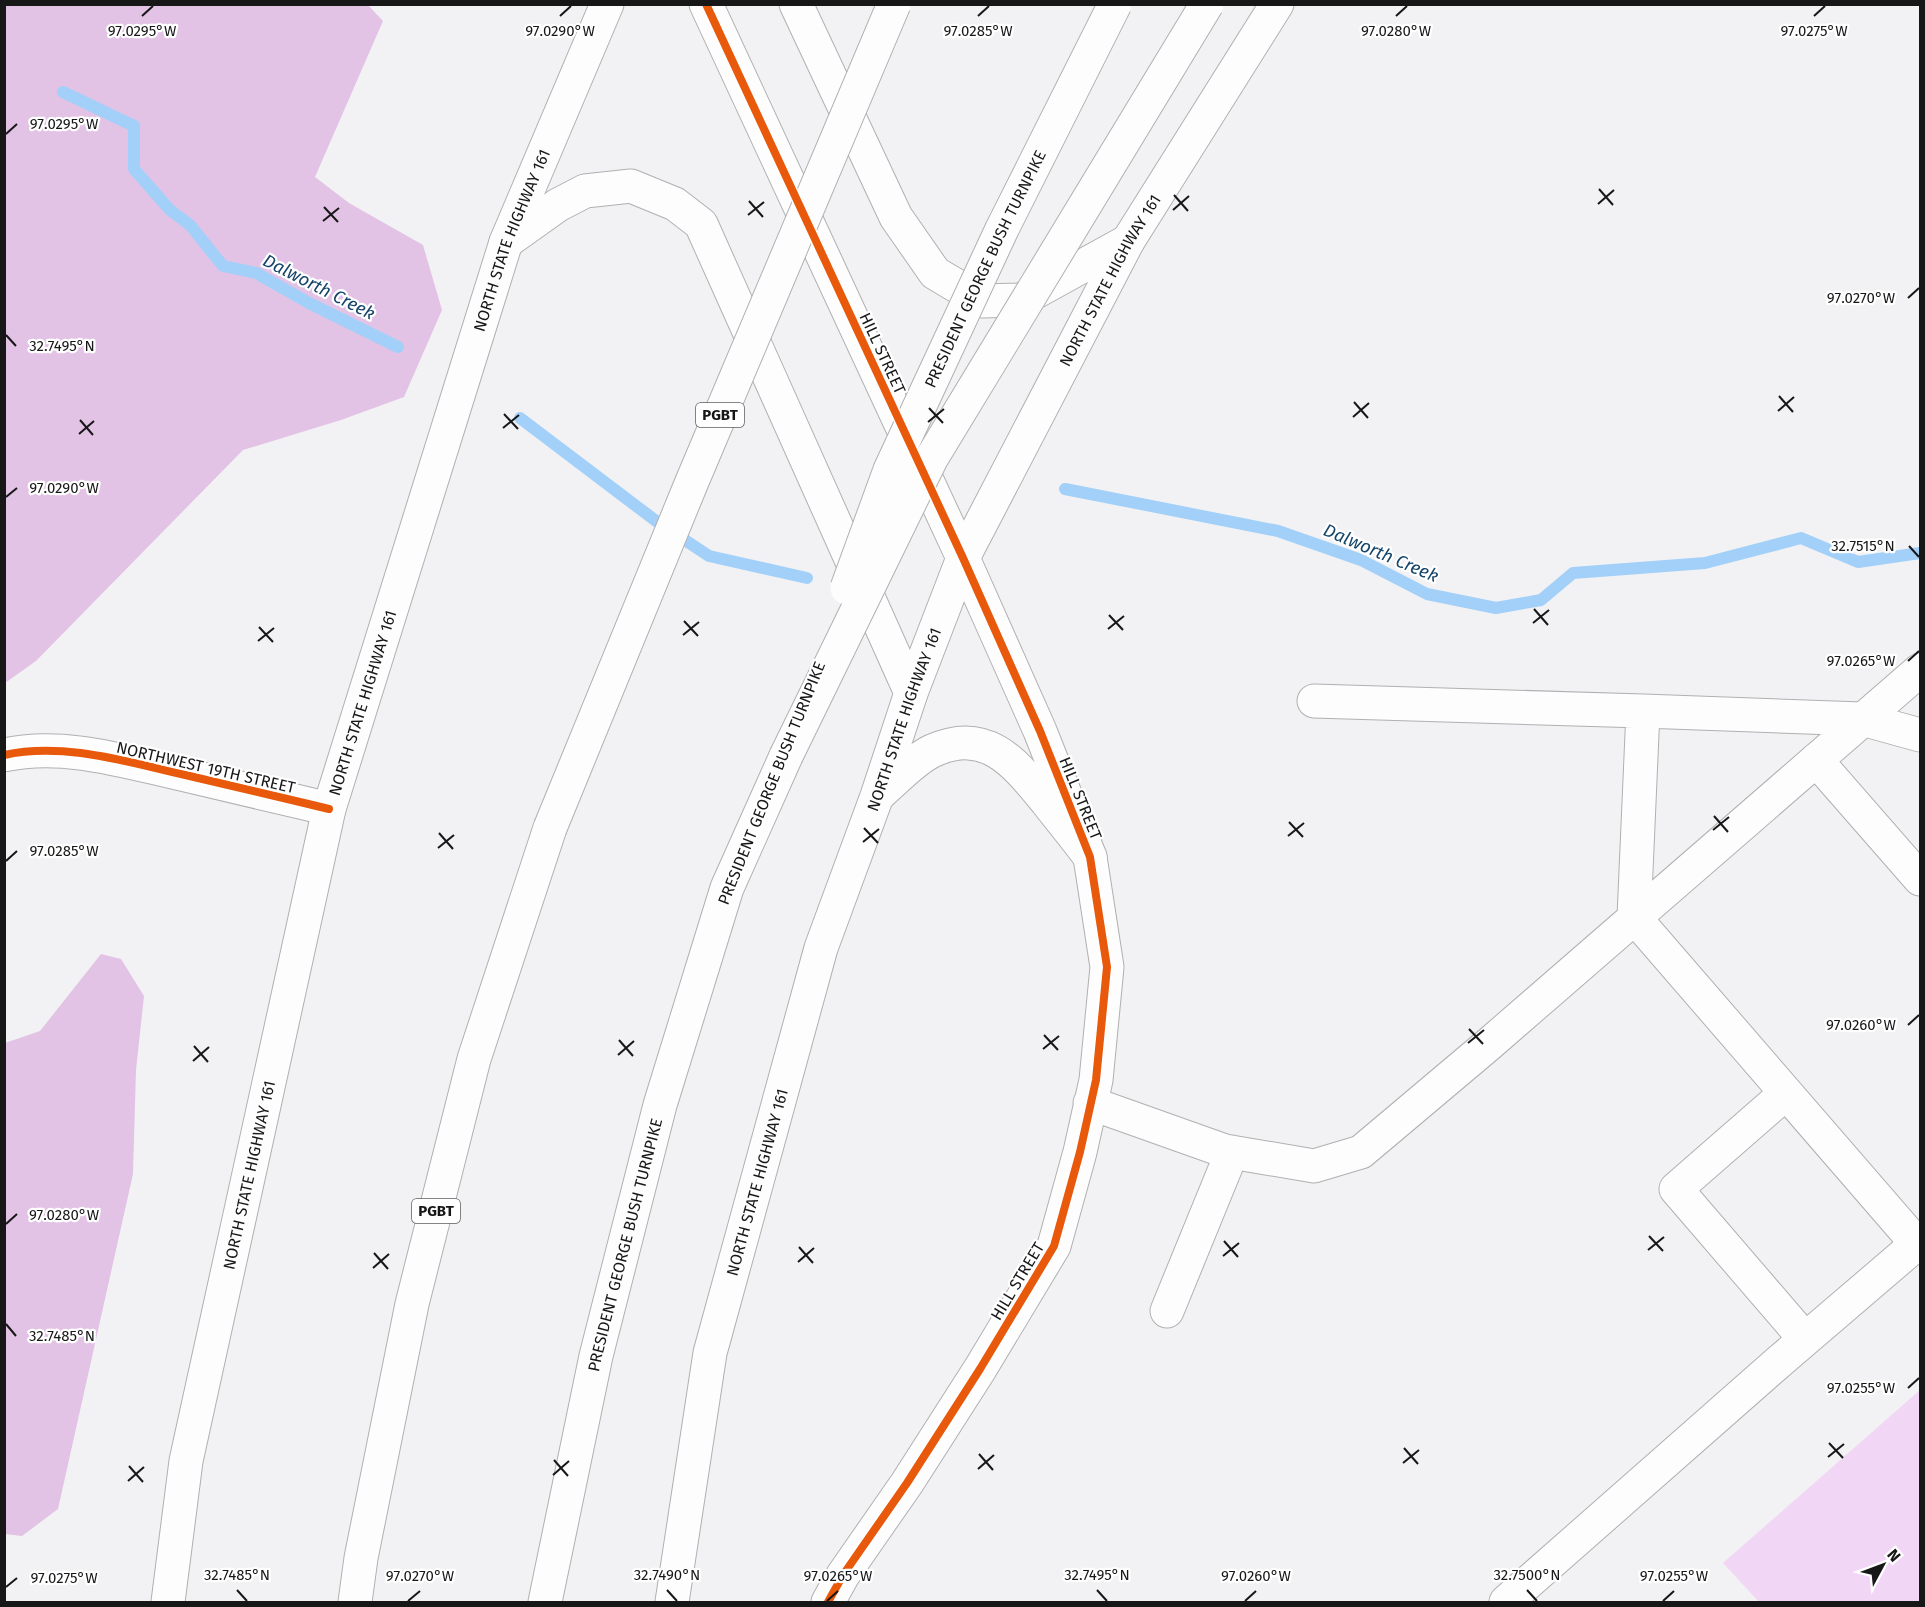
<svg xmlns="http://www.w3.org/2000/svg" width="1925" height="1607" viewBox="0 0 1925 1607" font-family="'Fira Sans',sans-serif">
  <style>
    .green { fill: #f2d6f5 }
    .forest { fill: #e2c3e5 }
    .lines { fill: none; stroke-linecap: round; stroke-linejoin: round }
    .stream { stroke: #a3d0f8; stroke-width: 12 }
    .minor-casing { stroke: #b0b0b2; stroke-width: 35 }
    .major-casing { stroke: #b0b0b2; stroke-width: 35 }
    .highway-casing { stroke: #b0b0b2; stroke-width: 35 }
    .minor { stroke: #fdfdfd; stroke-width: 33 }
    .major { stroke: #fdfdfd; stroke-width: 33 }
    .highway { stroke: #fdfdfd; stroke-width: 33 }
    .highway-bridge-casing { stroke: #b0b0b2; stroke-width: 35; stroke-linecap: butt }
    .highway-bridge { stroke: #fdfdfd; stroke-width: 33 }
    .cycleway-casing { stroke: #fff; stroke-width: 11 }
    .cycleway { stroke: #e8590c; stroke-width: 8 }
    .ticks { fill: none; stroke: #171718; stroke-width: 2 }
    .labels { text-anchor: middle; stroke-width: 4.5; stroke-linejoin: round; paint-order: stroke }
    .shield { fill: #fff; stroke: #5d5d5d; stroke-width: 1.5 }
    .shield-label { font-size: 15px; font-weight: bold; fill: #171718 }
    .street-label { font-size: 16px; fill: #171718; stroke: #fff }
    .water-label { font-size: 18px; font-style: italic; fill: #154569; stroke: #fff }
    .ticks-label { font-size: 15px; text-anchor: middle; fill: #171718; stroke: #fff; stroke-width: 4.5; stroke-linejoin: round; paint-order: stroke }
  </style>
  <rect width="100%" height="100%" fill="#f2f2f4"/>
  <!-- green -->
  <path class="green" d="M1920,1390V1602H1759L1723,1563Z"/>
  <!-- forest -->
  <path class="forest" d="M5,4L368,5L383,21L315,177L349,203L423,245L442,310L404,397L341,420L243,450L36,661L5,683Z
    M101,954L121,959L144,996L136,1070L133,1174L58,1509L22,1536L5,1534V1043L40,1031Z"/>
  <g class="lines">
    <!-- stream -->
    <path class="stream" d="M63,92L134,126V169L170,210L190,225L223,266L256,273L309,303L398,347
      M520,418L656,521L709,556L807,578
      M1065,489L1278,531L1361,560L1427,594L1496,608L1541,600L1573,573L1705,563L1801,538L1858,562L1920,553"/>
    <defs>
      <path id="minor" d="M706,4L963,558L1040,731L1090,857L1107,967L1096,1080L1080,1152L1054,1246L980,1369L907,1483L843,1575L828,1602
        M1314,701L1643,711
        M4,755C62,742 124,761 181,774C231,786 280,797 329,809
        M1816,760L1920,879
        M1786,1093L1676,1189L1805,1339
        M1090,1103L1225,1151L1314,1166L1361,1152L1488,1045L1920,670
        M1917,1244L1634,917L1643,711L1862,719L1920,735
        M1167,1311L1232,1152
        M1506,1602L1781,1360L1920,1241"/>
      <g id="major">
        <path d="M796,4L896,217L935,273L982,301L1021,300L1128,241"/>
        <path d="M506,242L558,205L585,191L631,186L675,204L701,224L911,693"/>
        <path d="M878,795C895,781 912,761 932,751C987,726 1015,763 1047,802C1061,820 1076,838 1090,857"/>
        <path id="s1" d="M168,1602L186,1461L329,809L506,242L607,4"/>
        <path id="s2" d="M672,1602L710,1353L821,948L877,796L911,693L963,558L1128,241L1277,4"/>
      </g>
      <g id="highway">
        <path d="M355,1602L361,1558L412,1304L474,1059L550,828"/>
        <path id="s3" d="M545,1602L596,1356L660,1105L727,888L786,756"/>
      </g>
    </defs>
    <!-- minor casing -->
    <use href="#minor" class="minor-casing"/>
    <!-- major casing -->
    <use href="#major" class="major-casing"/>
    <!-- highway casing -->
    <use href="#highway" class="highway-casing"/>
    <!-- minor -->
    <use href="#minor" class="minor"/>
    <!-- major -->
    <use href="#major" class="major"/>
    <!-- highway -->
    <use href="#highway" class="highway"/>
    <defs>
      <g id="highway-bridge">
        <path id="s4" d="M847,588L890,470L1002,229L1115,4"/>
        <path d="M786,756L931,459L1207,4"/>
        <path d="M550,828L691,484L894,4"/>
      </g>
    </defs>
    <!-- highway-bridge casing -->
    <use href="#highway-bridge" class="highway-bridge-casing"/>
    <!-- highway-bridge -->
    <use href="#highway-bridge" class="highway-bridge"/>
    <defs>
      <path id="cycleway" d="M706,4L963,558L1040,731L1090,857L1107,967L1096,1080L1080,1152L1054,1246L980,1369L907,1483L843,1575L828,1602
        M4,755C62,742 124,761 181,774C231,786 280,797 329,809"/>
    </defs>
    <!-- cycleway casing -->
    <use href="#cycleway" class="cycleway-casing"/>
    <!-- cycleway -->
    <use href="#cycleway" class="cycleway"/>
  </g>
  <!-- ticks -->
  <path class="ticks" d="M142,16L153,6M560,16L571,6M978,16L989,6M1396,16L1407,6M1814,16L1825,6M6,134L17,124M1599,189L1613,205M1174,195L1188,211M749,201L763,217M1598,204L1614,190M324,207L338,222M1173,210L1189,196M748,215L764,202M323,221L339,208M1908,298L1919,288M6,335L16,346M1779,396L1793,412M1354,402L1368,418M929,408L943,423M1778,411L1794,397M504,414L518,429M1353,417L1369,403M80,420L93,435M928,422L944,409M503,428L519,415M79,434L94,421M6,497L17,488M1909,546L1919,557M1534,609L1548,625M1109,615L1123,630M684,621L698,636M1533,623L1549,610M259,627L273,642M1108,629L1124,616M683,635L699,622M258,641L274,628M1908,661L1919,651M1714,816L1728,832M1289,822L1303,837M864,828L878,843M1713,830L1729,817M439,833L453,849M1288,836L1304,823M863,842L879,829M438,848L454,835M6,861L17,851M1908,1025L1919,1015M1469,1029L1483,1044M1044,1035L1058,1050M619,1040L633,1056M1468,1043L1484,1030M194,1046L208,1062M1043,1049L1059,1036M618,1055L634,1041M193,1061L209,1047M6,1224L17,1214M1649,1236L1663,1251M1224,1241L1238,1257M799,1247L813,1263M1648,1250L1664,1237M374,1253L388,1269M1223,1256L1239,1243M798,1262L814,1248M373,1268L389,1254M6,1324L16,1336M1908,1388L1919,1378M1829,1443L1843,1458M1404,1448L1418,1464M979,1454L993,1470M1828,1457L1844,1444M554,1460L568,1476M1403,1463L1419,1450M129,1466L143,1482M978,1469L994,1455M553,1475L569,1461M128,1481L144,1467M6,1587L17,1578M237,1590L247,1601M667,1590L677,1601M1097,1590L1107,1601M1527,1590L1537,1601M408,1601L420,1591M827,1601L838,1591M1245,1601L1256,1591M1663,1601L1674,1591"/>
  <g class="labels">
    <!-- shield labels -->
    <g class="shield">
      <rect x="696" y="403" width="48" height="24" rx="4.5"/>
      <rect x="412" y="1199" width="48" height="24" rx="4.5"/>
    </g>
    <g class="shield-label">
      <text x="720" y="420">PGBT</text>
      <text x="436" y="1216">PGBT</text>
    </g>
    <!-- street labels -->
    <g class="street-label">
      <text dy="6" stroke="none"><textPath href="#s1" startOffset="1407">NORTH STATE HIGHWAY 161</textPath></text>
      <text dy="6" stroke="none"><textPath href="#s4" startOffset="348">PRESIDENT GEORGE BUSH TURNPIKE</textPath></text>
      <text dy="6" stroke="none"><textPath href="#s2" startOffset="1401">NORTH STATE HIGHWAY 161</textPath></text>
      <text transform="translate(883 353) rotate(65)" y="6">HILL STREET</text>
      <text dy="6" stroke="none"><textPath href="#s1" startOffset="921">NORTH STATE HIGHWAY 161</textPath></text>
      <text dy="6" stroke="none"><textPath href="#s2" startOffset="915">NORTH STATE HIGHWAY 161</textPath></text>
      <text transform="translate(206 767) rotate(13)" y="6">NORTHWEST 19TH STREET</text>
      <text transform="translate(771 783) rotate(-68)" y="6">PRESIDENT GEORGE BUSH TURNPIKE</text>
      <text transform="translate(1081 798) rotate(68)" y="6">HILL STREET</text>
      <text dy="6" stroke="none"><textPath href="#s1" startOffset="435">NORTH STATE HIGHWAY 161</textPath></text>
      <text dy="6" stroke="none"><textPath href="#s2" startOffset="429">NORTH STATE HIGHWAY 161</textPath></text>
      <text dy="6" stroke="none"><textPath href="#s3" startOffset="366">PRESIDENT GEORGE BUSH TURNPIKE</textPath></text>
      <text transform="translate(1017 1281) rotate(-59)" y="6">HILL STREET</text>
    </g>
    <!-- water labels -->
    <g class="water-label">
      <text transform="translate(319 287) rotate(27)" y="6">Dalworth Creek</text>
      <text transform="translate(1381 553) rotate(23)" y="6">Dalworth Creek</text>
    </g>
  </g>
  <g class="ticks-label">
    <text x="142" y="36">97.0295°W</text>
    <text x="560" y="36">97.0290°W</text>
    <text x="978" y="36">97.0285°W</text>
    <text x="1396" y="36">97.0280°W</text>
    <text x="1814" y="36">97.0275°W</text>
    <text x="64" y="129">97.0295°W</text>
    <text x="1861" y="303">97.0270°W</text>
    <text x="62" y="351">32.7495°N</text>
    <text x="64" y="493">97.0290°W</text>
    <text x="1863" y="551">32.7515°N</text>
    <text x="1861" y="666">97.0265°W</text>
    <text x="64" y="856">97.0285°W</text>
    <text x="1861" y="1030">97.0260°W</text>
    <text x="64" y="1220">97.0280°W</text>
    <text x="62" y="1341">32.7485°N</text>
    <text x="1861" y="1393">97.0255°W</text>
    <text x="237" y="1580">32.7485°N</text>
    <text x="667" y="1580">32.7490°N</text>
    <text x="1097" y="1580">32.7495°N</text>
    <text x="1527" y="1580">32.7500°N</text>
    <text x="420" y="1581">97.0270°W</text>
    <text x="838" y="1581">97.0265°W</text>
    <text x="1256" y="1581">97.0260°W</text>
    <text x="1674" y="1581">97.0255°W</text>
    <text x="64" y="1583">97.0275°W</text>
  </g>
  <!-- border -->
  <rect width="1925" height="1607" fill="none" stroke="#171718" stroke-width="12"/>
  <!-- north arrow -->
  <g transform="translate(1883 1565) rotate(49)" stroke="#ffffff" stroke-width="4.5" paint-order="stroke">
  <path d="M0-4.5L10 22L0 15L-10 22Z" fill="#171718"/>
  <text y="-9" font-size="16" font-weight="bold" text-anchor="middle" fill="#171718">N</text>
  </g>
</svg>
